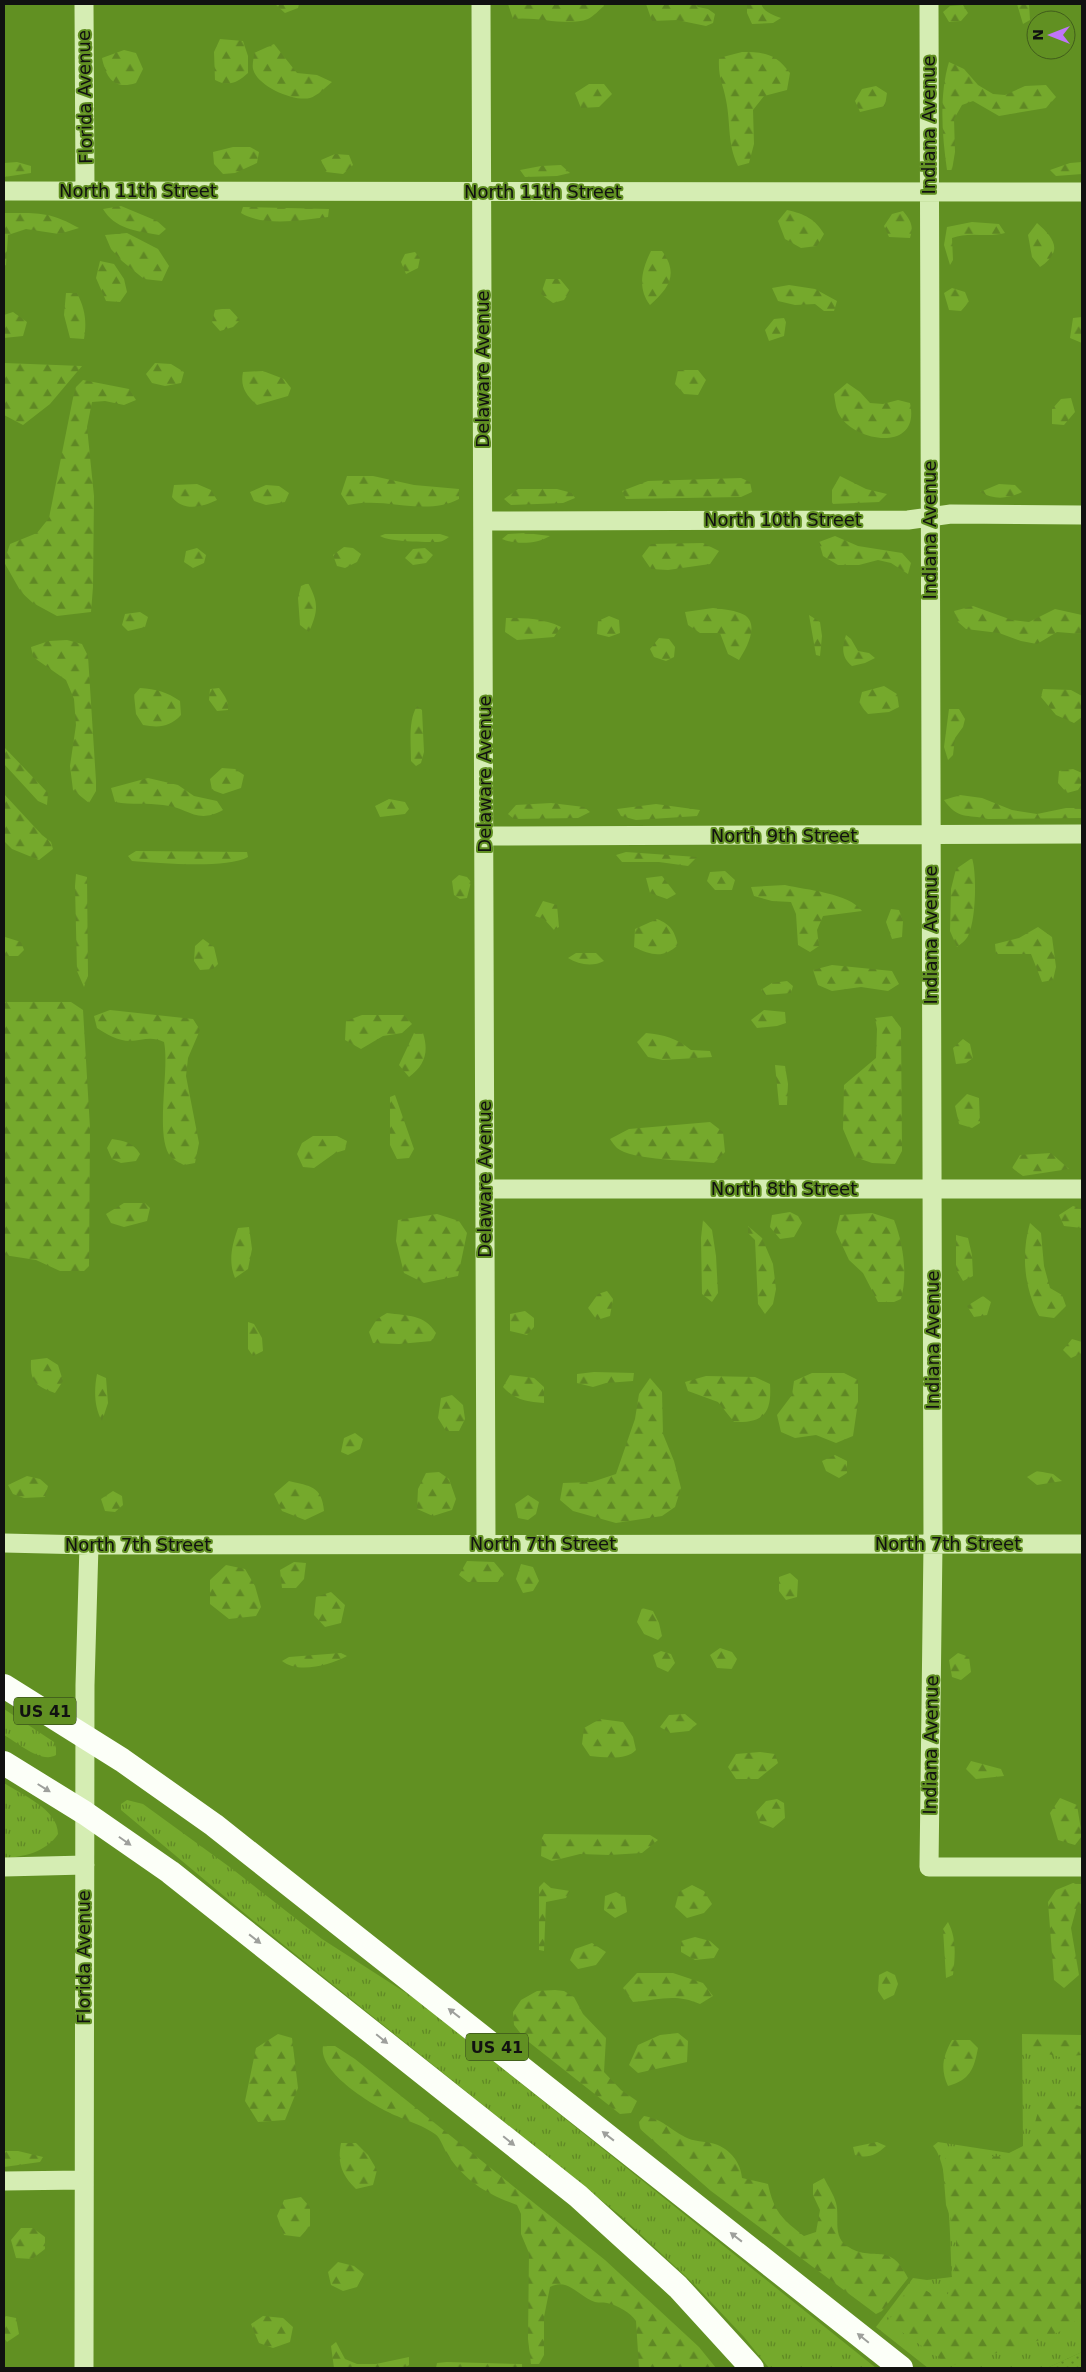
<svg xmlns="http://www.w3.org/2000/svg" width="1086" height="2372" viewBox="0 0 1086 2372" font-family="'DejaVu Sans',sans-serif">
  <style>
    .grass { fill: url(#grass-tufts) }
    .forest { fill: url(#forest-firs) }
    .park { fill: url(#park-dots) }
    .lines { fill: none; stroke-linecap: round; stroke-linejoin: round }
    .minor { stroke: #d5edb3; stroke-width: 19 }
    .major { stroke: #fcfff8; stroke-width: 24 }
    .oneway { fill: #9ea09c }
    .labels { text-anchor: middle; stroke-width: 4; stroke-linejoin: round; paint-order: stroke }
    .shield { fill: #619022; stroke: #293716; stroke-width: 1 }
    .shield-label { font-size: 16px; font-weight: bold; fill: #111 }
    .street-label { font-size: 18px; fill: #111; stroke: #619022 }
  </style>
  <defs>
    <pattern id="grass-tufts" width="24" height="20" patternUnits="userSpaceOnUse" patternTransform="scale(1.25)"><rect width="24" height="20" fill="#75a92c"/><path d="M3 7l-1-3M5 7V3M7 7l1-3M15 17l-1-3M17 17v-4M19 17l1-3" fill="none" stroke="#5f8824"/></pattern>
    <pattern id="forest-firs" width="22" height="20" patternUnits="userSpaceOnUse" patternTransform="scale(1.25)"><rect width="22" height="20" fill="#75a92c"/><path d="M5 1l3.5 6h-7zM16 11l3.5 6h-7z" fill="#5f8824"/></pattern>
    <pattern id="park-dots" width="8" height="8" patternUnits="userSpaceOnUse" patternTransform="scale(1.25)"><rect width="8" height="8" fill="#75a92c"/><path d="M2 2h.1M6 6h.1" fill="none" stroke="#5f8824" stroke-width="1.8" stroke-linecap="round"/></pattern>
  </defs>
  <rect width="100%" height="100%" fill="#619022"/>
  <!-- grass -->
  <path class="grass" d="M4,1709L54,1742L56,1748V1755C41,1764 17,1742 4,1735Z
    M4,1783C22,1795 58,1809 58,1834C46,1852 24,1857 4,1858Z
    M127,1800L143,1804L231,1868L322,1939L417,2000L876,2368H769L744,2337L694,2284L621,2216L249,1917L121,1810V1804Z
    M1022,2034L1082,2035V2352L1047,2368H928L876,2327L913,2278L927,2280L952,2277C950,2248 951,2165 933,2146L938,2142L1009,2153L1023,2146Z"/>
  <!-- forest -->
  <path class="forest" d="M275,4H299L298,8L285,13Z
    M508,4H603L604,6C599,10 594,16 588,19C567,27 537,16 513,19Z
    M646,4H695L698,7L708,9L715,14L713,23L706,26L677,20L652,21Z
    M747,4H761C764,12 773,15 781,18L773,23L752,24L747,13Z
    M1017,4H1029L1030,20L1023,24Z
    M963,5L968,13L961,21L949,22L943,12L950,6Z
    M220,39L243,41L248,56V73C237,83 228,87 215,80L214,52Z
    M274,44L297,73L317,75L332,82C326,87 317,96 310,98C294,102 257,86 253,69C252,64 254,58 254,53Z
    M124,50L136,53L143,69L136,83C114,90 106,78 102,58Z
    M742,52C766,52 776,54 790,73L787,90L764,96L753,110L754,144L749,163L738,166C727,143 731,125 726,100C723,83 718,79 719,58Z
    M949,62L964,69L978,85L993,94L1005,95L1025,86L1046,85L1056,97L1046,108L999,116L973,101L962,105L954,119L955,152L952,170H947C942,136 939,95 949,62Z
    M589,84H604L612,94L599,107L581,108L575,93Z
    M876,86L887,93L885,106L860,112L855,101L862,89Z
    M233,147H250L259,152L257,163L235,173L223,174L214,164L213,152Z
    M335,154L349,155L353,165L343,174L326,172L321,160Z
    M17,162L31,166V173L4,177V163Z
    M1082,162V174L1056,176L1050,170L1070,163Z
    M561,165L570,173L557,176L525,177L520,170L541,166Z
    M121,206L157,221L166,229L159,235C136,231 115,229 103,209Z
    M243,207L329,209L328,217C303,220 264,227 241,213Z
    M787,210C805,214 815,219 824,234L817,246L801,248L785,239L778,221Z
    M903,211C911,221 914,226 910,238L889,237L884,226L892,214Z
    M4,213C37,213 49,211 79,228L59,234L26,229L8,235L6,265L4,266Z
    M972,222L999,224L1005,233C987,238 969,231 952,238L953,260L950,265L944,245L947,227Z
    M1037,223C1054,238 1064,251 1040,267L1032,257L1028,235Z
    M127,233L158,249L169,266L162,281L144,279L122,261L111,249L105,235Z
    M651,251H662C679,274 669,288 650,305C637,288 642,269 651,251Z
    M415,252L420,258L418,268L406,274L401,262L405,254Z
    M100,261L114,264L124,279L127,292L120,302L106,301L96,278Z
    M546,279H560L570,291L564,300L553,303L541,294Z
    M789,285L815,289L837,301L834,311H824L815,304L795,305L778,301L772,288Z
    M952,288L965,292L969,302L961,311L949,310L944,293Z
    M66,293H77C85,309 87,321 84,339L70,338L64,315Z
    M229,308L240,320L233,327L220,331L212,322L215,310Z
    M13,312L27,322L23,336L4,338V315Z
    M1082,317V343L1070,338L1073,318Z
    M784,318L786,322L784,336L769,341L765,330L774,319Z
    M4,363L82,366L50,404L23,425L4,415Z
    M155,363L171,364L184,372L181,383L165,386L152,383L146,374Z
    M678,370H698L706,380L698,395L684,394L675,384Z
    M263,371L284,379L291,388L288,396L257,405C246,395 240,387 243,372Z
    M83,380L129,389L136,400L124,405L105,401L92,402L87,427L94,496L93,587L91,612L57,616L33,603L21,592L4,562L10,544L37,533L49,518L73,398L76,387Z
    M847,383L860,392L870,403L883,404L898,400L910,403C921,452 857,443 840,416C836,411 835,400 834,394Z
    M1071,398L1075,412L1064,425L1052,424V409L1061,399Z
    M347,476H373L414,485L459,489V499C424,517 386,496 348,505L341,494Z
    M840,476L866,489L887,494L879,502L832,504V490Z
    M741,478L750,482L752,492L741,497L626,499L622,491L648,481Z
    M197,484L211,490L217,500C203,507 183,512 172,497L174,485Z
    M999,484L1015,485L1022,492C1008,499 994,500 980,492Z
    M266,485L279,486L289,493L285,502L266,505L254,501L250,492Z
    M518,489H557L572,493L575,498L563,503L511,505L504,499Z
    M526,533L550,536C537,544 516,545 502,539L508,534Z
    M385,534H440L449,537C446,539 442,542 438,542C426,542 389,542 380,536Z
    M835,536L858,546L902,553L911,563L908,574L891,563L878,560L859,565H838L823,556L819,542Z
    M703,543L719,551L710,564L668,570L651,569L642,556L651,544Z
    M344,547L353,548L361,554L357,562L345,568L337,566L333,555Z
    M197,548L206,555L204,563L193,568L184,562L186,551Z
    M425,548L433,555L426,563L413,565L405,558L413,549Z
    M308,583C319,603 318,611 309,632L300,625L298,598L301,586Z
    M973,606L1012,620L1029,622L1055,609L1082,615V634L1057,632L1037,644L1021,641L999,633L966,629L958,622L954,611Z
    M713,608C722,609 732,610 740,613C762,620 747,648 739,660L728,654L720,633H700L688,625L685,612Z
    M140,612L148,617L145,627L128,631L122,625L125,614Z
    M809,615L820,622L822,636L820,656L816,655Z
    M609,616L619,620L620,633L609,637L597,634L598,621Z
    M506,618C525,618 543,618 561,627L554,637L517,640L505,632Z
    M846,635L851,639L858,651L869,653L875,658L865,663L852,666C841,657 842,647 846,635Z
    M659,638L669,639L675,647L674,657L666,661L654,657L650,649Z
    M67,640L82,644L88,656L96,781V791L89,803L73,790L70,766L76,725L74,699L66,680L33,657L31,647L49,641Z
    M884,686L897,694L899,707L889,712L868,714L859,704L862,692Z
    M140,688C156,689 167,692 180,701L181,715C170,727 159,728 143,725L136,714L134,695Z
    M219,688C224,695 229,701 228,710L217,711L209,700L210,689Z
    M1043,689L1071,690L1082,696V717L1074,723L1056,715L1041,697Z
    M417,706L422,710L424,752L421,763L416,766L411,761C411,743 408,721 417,706Z
    M949,709H959L965,719L963,727L955,738L953,755L948,760L944,747Z
    M4,747L48,793L47,805L38,801L4,764Z
    M222,768L235,769L244,775L241,788L223,794L212,790L210,779Z
    M1073,769L1082,773V784L1078,790L1067,793L1058,783L1059,771Z
    M148,778L178,785L194,796L217,801L223,810C196,825 188,807 163,805C147,803 132,805 115,802L111,788Z
    M4,794L42,835L51,842L53,849L39,860L12,849L4,841Z
    M960,795L982,798L1012,810L1037,814L1066,808H1082V818L988,819C967,814 958,820 944,800Z
    M389,799L405,802L409,809L405,814L380,817L375,806Z
    M551,803L584,807L590,812L578,818L514,819L508,814L516,805Z
    M656,804L700,810L697,816L636,820L621,816L617,809Z
    M136,851L247,852L248,857C226,869 159,863 132,861L128,856Z
    M626,852L697,857L688,866L659,862H622L616,855Z
    M972,858C977,874 976,920 968,936C966,940 961,944 957,947L950,931L951,889L956,869Z
    M725,871L735,880L732,890H715L707,881L710,872Z
    M76,874L87,877L88,976L84,987L77,971L75,886Z
    M459,875L467,877L471,882L467,898L460,899L454,895L452,881Z
    M662,876L676,894L667,899L650,893L646,878Z
    M785,885C806,890 849,893 862,911L823,916L817,930L819,946L810,952L798,945L796,914L791,902L772,901L754,896L751,887Z
    M543,901L557,905L559,927L554,930L544,919L535,916Z
    M891,909L899,910L903,921L902,937L892,939L886,922Z
    M657,919C671,925 674,930 678,945C663,959 651,955 634,947L635,929Z
    M1038,927L1052,937L1056,967L1053,980L1042,982L1031,954H996L995,944L1019,938Z
    M5,937L21,942L24,950L18,956H4Z
    M203,939L214,947L218,964L213,969L200,970L194,961L195,946Z
    M576,953H596L604,961C593,967 579,965 568,958Z
    M832,965L892,971L899,984L888,991L861,987L832,991L818,985L813,970Z
    M787,981L793,986L791,993L765,995L761,990L772,983Z
    M4,1002H71L83,1010L90,1128L89,1266L84,1271H60L36,1260L4,1255Z
    M110,1010L193,1019L200,1030L188,1058L186,1076L199,1143L195,1163L184,1165C180,1163 174,1160 171,1157C154,1138 170,1069 164,1042C152,1036 143,1040 130,1041C118,1041 106,1034 97,1028L94,1016Z
    M764,1010L785,1012L786,1023L777,1026L757,1028L751,1020Z
    M362,1015H404L412,1024L402,1033L383,1036L361,1049L345,1040L346,1021Z
    M892,1016L901,1028L902,1151L895,1164L872,1163L855,1157L843,1129L844,1085L876,1058L877,1029L875,1018Z
    M414,1033H423C429,1052 425,1065 409,1077L399,1065Z
    M646,1033C664,1035 677,1038 691,1050L710,1051L712,1057L663,1060L648,1057L637,1042Z
    M963,1039L970,1044L973,1058L966,1063L956,1064L953,1048Z
    M775,1065L785,1066L788,1084L787,1105H779Z
    M967,1094L979,1098L980,1123L972,1128L959,1124L955,1106Z
    M395,1095L414,1149L409,1158L397,1159L390,1145V1097Z
    M710,1122L723,1132L725,1152L714,1163C695,1161 630,1160 617,1148C615,1146 612,1142 610,1139L629,1129Z
    M313,1136H337L347,1141L345,1150L335,1153L314,1168L303,1167L297,1154L302,1143Z
    M112,1139C124,1141 133,1142 140,1154L136,1161L121,1163L112,1159L107,1148Z
    M1051,1153L1069,1169L1023,1176L1012,1168L1020,1155Z
    M124,1203H145L150,1208L147,1221L124,1227L111,1223L106,1214Z
    M1073,1206L1082,1209V1228L1064,1226L1059,1215Z
    M790,1212L798,1216L802,1223L794,1237L780,1239L770,1227L772,1215Z
    M872,1213L894,1220C903,1243 908,1274 901,1299L894,1302H878L863,1273L849,1260L836,1232L840,1215Z
    M437,1214L459,1221L467,1233L458,1276L424,1283L404,1273L396,1241L398,1220Z
    M703,1220L712,1230L716,1256L718,1293L712,1302L702,1294L701,1238Z
    M1030,1223L1041,1233L1044,1266L1050,1288L1062,1295L1066,1306L1054,1318L1039,1316C1024,1287 1021,1254 1030,1223Z
    M748,1226L762,1238L773,1264L776,1289L773,1304L765,1314L758,1304L755,1240L748,1233Z
    M249,1227L252,1249L248,1269L235,1278C228,1261 232,1245 238,1228Z
    M956,1235L968,1238L972,1255L973,1276L963,1281L956,1269Z
    M607,1291L613,1299L610,1316L597,1320L588,1308L598,1294Z
    M983,1296L991,1302L987,1315L974,1317L967,1306Z
    M525,1311L534,1318V1327L527,1335L510,1331V1314Z
    M387,1313C408,1316 424,1314 436,1333L432,1341L399,1344L373,1343L369,1332L377,1319Z
    M248,1322L254,1324L262,1338L263,1351L253,1356L248,1349Z
    M1072,1339L1082,1342V1353L1071,1358L1063,1350Z
    M47,1358L58,1365L63,1381L55,1393C35,1386 30,1382 31,1360Z
    M594,1372L634,1373L633,1381L606,1383L593,1387L577,1383V1374Z
    M812,1373H844L858,1380V1402L853,1436L836,1443L816,1435L795,1438L781,1432L777,1415L792,1395L794,1381Z
    M97,1374L106,1378L108,1403L102,1421C94,1407 94,1390 97,1374Z
    M510,1375L534,1378L544,1387V1403C527,1402 515,1400 503,1387Z
    M706,1376L755,1377L770,1384C772,1414 763,1423 734,1422L718,1402L688,1391L685,1382Z
    M650,1378L662,1392L663,1434L674,1461L681,1488L675,1507L662,1516L616,1523L573,1511L560,1500L563,1483L592,1482L616,1474L635,1419L639,1394Z
    M452,1395L463,1405L465,1419L459,1431H446L438,1418L441,1398Z
    M355,1433L363,1439L360,1449L348,1455L341,1452L344,1438Z
    M835,1455L847,1461V1473L839,1478L826,1471L822,1461Z
    M1037,1471L1053,1474L1062,1481L1037,1485L1027,1477Z
    M439,1472L449,1479L456,1499L452,1510L433,1516L417,1509L418,1489L426,1473Z
    M27,1476L40,1479L48,1486L45,1497L24,1498L13,1494L8,1485Z
    M289,1481C310,1486 322,1486 324,1511L305,1520L282,1511L274,1494Z
    M113,1491L122,1496L123,1505L115,1512L105,1511L101,1499Z
    M528,1495L539,1502L536,1514L528,1520L518,1518L515,1504Z
    M467,1561L494,1562L504,1574L499,1582H468L459,1575Z
    M294,1562L306,1563L304,1579L296,1588H282L280,1570Z
    M521,1564L533,1567L539,1581L533,1591L523,1593L516,1579Z
    M226,1565L245,1569L255,1586L261,1607L256,1616L229,1619L210,1604V1580Z
    M790,1573L798,1580L797,1597L786,1600L779,1591V1577Z
    M331,1592L345,1605L341,1623L325,1627L314,1615L316,1597Z
    M642,1608L653,1611L659,1623L662,1636L658,1640L644,1634L637,1622Z
    M720,1648L732,1652L737,1659L732,1669L717,1668L710,1655Z
    M661,1651L671,1654L675,1663L668,1672L657,1667L653,1655Z
    M341,1653L347,1656C330,1665 298,1674 282,1661L289,1657Z
    M958,1653L969,1657L971,1672L961,1680L952,1677L949,1660Z
    M685,1714L697,1724L689,1731L670,1733L660,1727L669,1715Z
    M600,1719L623,1722L633,1737L636,1750C626,1761 603,1757 590,1756L582,1744L584,1728Z
    M760,1752L775,1754L778,1763L758,1779H736L728,1767L736,1754Z
    M971,1761L1001,1769L1004,1776L976,1779L966,1769Z
    M1060,1798L1077,1805L1082,1836L1075,1845L1058,1840L1050,1813Z
    M777,1799L784,1803L785,1818L773,1828L760,1823L756,1812L766,1801Z
    M544,1834L650,1835L658,1840L642,1853L609,1855L580,1854L552,1861L541,1856L542,1838Z
    M544,1882L551,1888L570,1891L566,1898L546,1902L544,1951L539,1950V1887Z
    M1073,1883L1082,1884V1903L1077,1906L1071,1928L1079,1975L1064,1988L1054,1980L1048,1902L1056,1890Z
    M692,1885L704,1891L712,1904L704,1913L687,1918L675,1907L679,1892Z
    M616,1892L625,1897L627,1912L615,1918L604,1910L605,1896Z
    M948,1922C957,1939 955,1957 953,1975L946,1978L943,1929Z
    M695,1937L710,1941L719,1949L714,1958L695,1960L681,1952V1941Z
    M592,1943L606,1952L596,1965L578,1969L570,1960L575,1949Z
    M887,1971L895,1975L898,1984L894,1995L884,2000L878,1991L879,1975Z
    M637,1973H673L703,1983L713,1996L700,2004C675,1993 659,2000 633,2002L623,1988Z
    M555,1990L564,1991L574,1997L583,2014L606,2038L604,2072L621,2090L637,2101L631,2113L620,2114L525,2039L514,2025L513,2012L521,2000L537,1991Z
    M678,2033L688,2041L687,2062L638,2073L629,2065L638,2045L660,2035Z
    M278,2034L292,2038L298,2088L285,2120L258,2122L245,2101L256,2048Z
    M1038,2039L1082,2041V2055L1060,2057L1029,2049L1028,2041Z
    M952,2040H970L978,2048C974,2069 970,2080 948,2086C940,2069 943,2056 952,2040Z
    M323,2046H335L355,2059L605,2260L699,2347L716,2368H639L636,2321C631,2313 617,2305 607,2303C603,2302 599,2303 595,2302C579,2297 568,2277 550,2287L544,2317V2355L539,2364H531L528,2339L529,2253L521,2234V2214L517,2205C487,2194 468,2183 449,2157C444,2150 441,2138 435,2134C424,2126 410,2122 397,2116C375,2107 318,2073 323,2046Z
    M1054,2096L1082,2107V2316L1061,2331L1040,2340L996,2353L976,2362L949,2365L886,2321C898,2315 900,2292 915,2284L942,2300L953,2288L956,2260V2233L946,2205L943,2168L947,2152C967,2145 971,2153 989,2156C1003,2158 1016,2153 1028,2148L1039,2108Z
    M644,2116C664,2120 668,2128 685,2137C693,2142 705,2141 715,2144C730,2149 741,2163 742,2178L768,2184C774,2212 782,2219 804,2236L816,2232L820,2210L813,2195V2184L824,2178C828,2186 834,2195 836,2203C840,2217 832,2236 847,2246C873,2264 889,2239 908,2278L882,2311L876,2314L711,2191L640,2129L639,2122Z
    M877,2142L886,2146C876,2155 868,2159 855,2155L853,2147Z
    M341,2143H356L368,2155L377,2170L373,2185L356,2189C342,2175 337,2164 341,2143Z
    M4,2151H18L43,2157L40,2162L4,2167Z
    M301,2197L310,2207V2226L300,2237L284,2235L277,2216L284,2200Z
    M21,2228H33L45,2237V2249L32,2259L16,2258L11,2240Z
    M338,2262L354,2266L364,2274L357,2287L343,2291L331,2285L328,2272Z
    M6,2316L16,2318L19,2334L7,2342L4,2338V2318Z
    M263,2316L283,2318L293,2327L290,2342L273,2348L259,2343L251,2324Z
    M336,2342L345,2359L357,2364H376L409,2357V2365L404,2368H334L331,2346Z
    M447,2362L522,2364V2368H436L437,2363Z"/>
  <!-- park -->
  <path class="park" d="M1082,2352V2368H1047Z"/>
  <g class="lines">
    <!-- minor -->
    <path class="minor" d="M84,4L85,191
      M481,4L486,1544
      M929,4L933,1544L929,1867H1082
      M4,191L1082,192
      M483,521L908,520L951,514L1082,515
      M486,836L1082,834
      M485,1189H1082
      M4,1543L89,1545L1082,1544
      M4,1867L85,1865
      M4,2181L83,2180
      M84,2368L85,1685L89,1545"/>
    <!-- major -->
    <path class="major" d="M4,1686L122,1760L214,1825L901,2368
      M4,1763L85,1813L170,1872L578,2196L678,2287L752,2368"/>
  </g>
  <!-- one-way arrows -->
  <defs><path id="oneway-solid" d="M-6-.8H1V-3.2L6.5 0L1 3.2V.8H-6Z" transform="scale(1.25)"/></defs>
  <g class="oneway">
    <use href="#oneway-solid" transform="translate(44 1788) rotate(32)"/>
    <use href="#oneway-solid" transform="translate(125 1841) rotate(35)"/>
    <use href="#oneway-solid" transform="translate(255 1939) rotate(38)"/>
    <use href="#oneway-solid" transform="translate(454 2013) rotate(-142)"/>
    <use href="#oneway-solid" transform="translate(382 2039) rotate(39)"/>
    <use href="#oneway-solid" transform="translate(608 2136) rotate(-142)"/>
    <use href="#oneway-solid" transform="translate(509 2141) rotate(39)"/>
    <use href="#oneway-solid" transform="translate(736 2237) rotate(-142)"/>
    <use href="#oneway-solid" transform="translate(863 2338) rotate(-141)"/>
  </g>
  <g class="labels">
    <!-- shield labels -->
    <g class="shield">
      <rect x="14" y="1697.5" width="62" height="27" rx="4"/>
      <rect x="466" y="2033.5" width="62" height="27" rx="4"/>
    </g>
    <g class="shield-label">
      <text x="45" y="1717">US 41</text>
      <text x="497" y="2053">US 41</text>
    </g>
    <!-- street labels -->
    <g class="street-label">
      <text transform="translate(85 97) rotate(-91)" y="6">Florida Avenue</text>
      <text transform="translate(929 125) rotate(-90)" y="6">Indiana Avenue</text>
      <text x="138" y="197">North 11th Street</text>
      <text x="543" y="198">North 11th Street</text>
      <text transform="translate(483 369) rotate(-90)" y="6">Delaware Avenue</text>
      <text x="783" y="526">North 10th Street</text>
      <text transform="translate(930 530) rotate(-90)" y="6">Indiana Avenue</text>
      <text transform="translate(485 774) rotate(-90)" y="6">Delaware Avenue</text>
      <text x="784" y="842">North 9th Street</text>
      <text transform="translate(931 935) rotate(-90)" y="6">Indiana Avenue</text>
      <text transform="translate(485 1179) rotate(-90)" y="6">Delaware Avenue</text>
      <text x="784" y="1195">North 8th Street</text>
      <text transform="translate(933 1340) rotate(-90)" y="6">Indiana Avenue</text>
      <text x="543" y="1550">North 7th Street</text>
      <text x="948" y="1550">North 7th Street</text>
      <text x="138" y="1551">North 7th Street</text>
      <text transform="translate(931 1745) rotate(-89)" y="6">Indiana Avenue</text>
      <text transform="translate(84 1957) rotate(-90)" y="6">Florida Avenue</text>
    </g>
  </g>
  <!-- border -->
  <rect width="1086" height="2372" fill="none" stroke="#111111" stroke-width="10"/>
  <!-- north arrow -->
  <g transform="translate(1051 35) rotate(270)"><circle r="24" fill="#619022" stroke="#415d1b"/>
  <path d="M0-4L9 19L0 12L-9 19Z" fill="#c075f9"/>
  <text y="-8" font-size="14" font-weight="bold" text-anchor="middle" fill="#111111">N</text>
  </g>
</svg>
